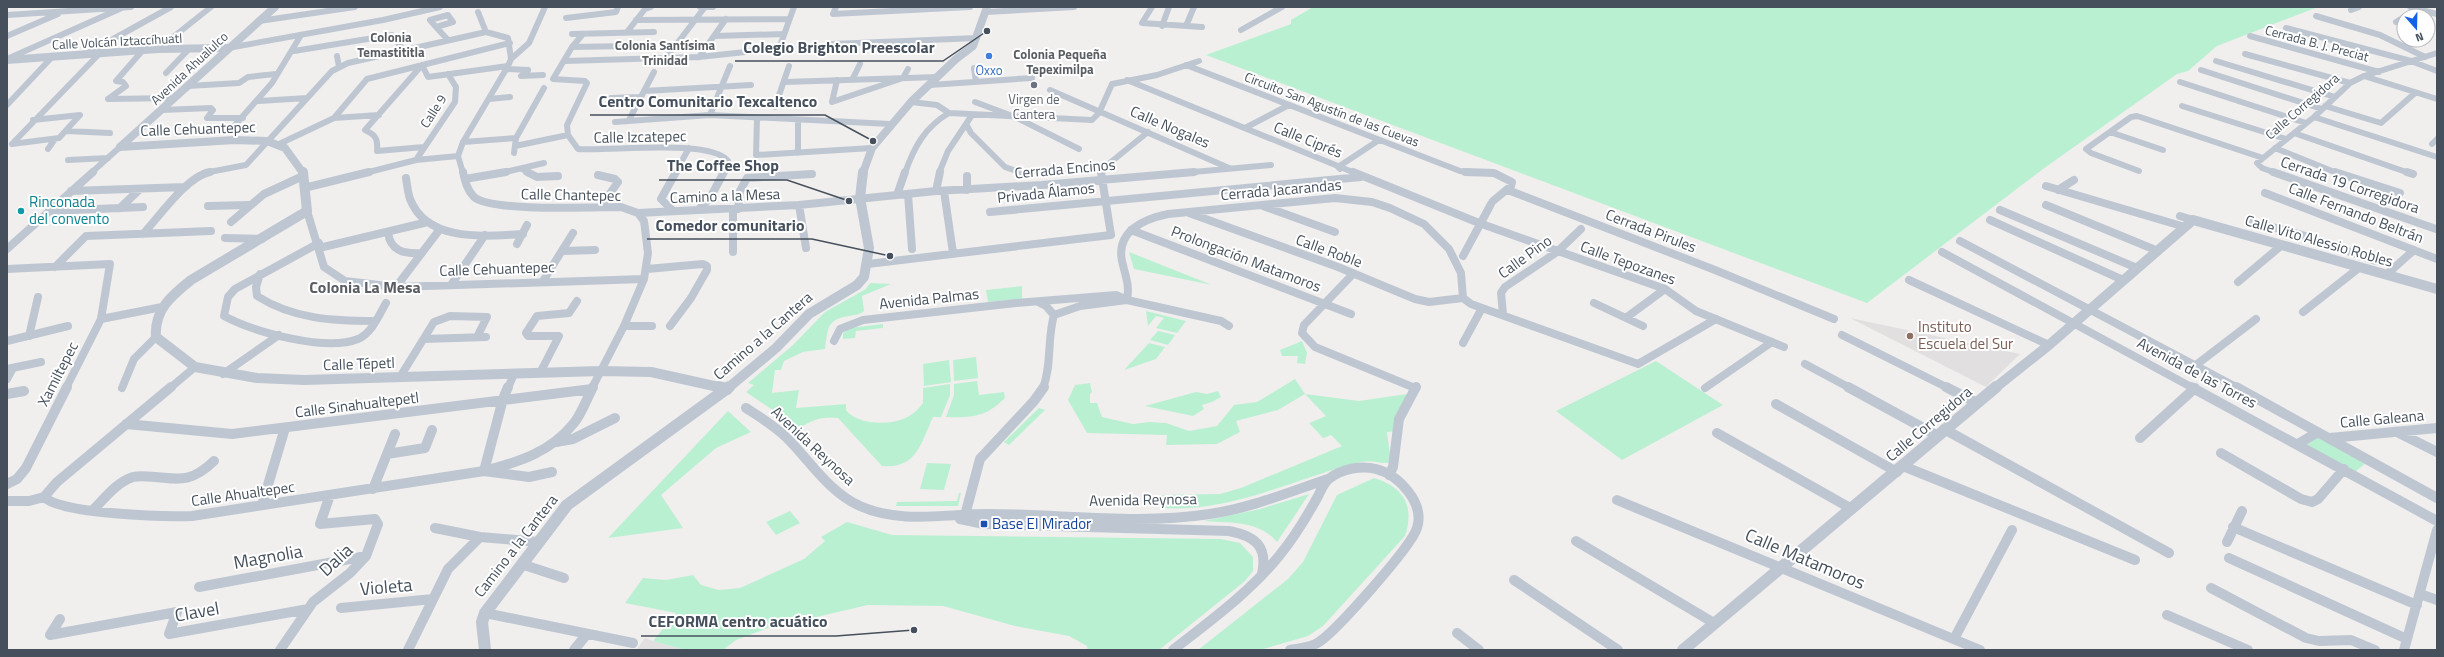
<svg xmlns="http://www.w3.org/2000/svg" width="2444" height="657" viewBox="0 0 2444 657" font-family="'Titillium Web',sans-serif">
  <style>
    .education { fill: #e2dfe0 }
    .green { fill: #baf0d2 }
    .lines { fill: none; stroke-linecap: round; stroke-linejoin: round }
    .minor-far2 { stroke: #bec7d1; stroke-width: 6 }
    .minor-far1 { stroke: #bec7d1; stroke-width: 8 }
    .minor { stroke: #bec7d1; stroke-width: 10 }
    .tertiary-far2 { stroke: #bec7d1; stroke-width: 8 }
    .tertiary-far1 { stroke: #bec7d1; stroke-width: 10 }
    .tertiary { stroke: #bec7d1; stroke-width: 12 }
    .shop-dot { fill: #3f7fe0; stroke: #fff; stroke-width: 1.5 }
    .worship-dot { fill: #6b7280; stroke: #fff; stroke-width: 1.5 }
    .culture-dot { fill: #0f9aa8; stroke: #fff; stroke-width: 1.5 }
    .education-dot { fill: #8d6e63; stroke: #fff; stroke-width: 1.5 }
    .transit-dot { fill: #1a4fb4; stroke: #fff; stroke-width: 1.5 }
    .labels { text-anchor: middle; stroke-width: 4; stroke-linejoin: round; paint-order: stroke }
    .far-neighbourhood-label { font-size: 13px; font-weight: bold; fill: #5a5e63; stroke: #fff }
    .far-street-label { font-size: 13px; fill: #45505c; stroke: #fff }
    .far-shop-label { font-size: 13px; fill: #366cbe; stroke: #fff }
    .far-worship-label { font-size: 13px; fill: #5b616d; stroke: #fff }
    .street-label { font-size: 15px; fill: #45505c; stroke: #fff }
    .culture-label { font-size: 15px; fill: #0d838f; stroke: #fff; text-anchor: start }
    .education-label { font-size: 15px; fill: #785e54; stroke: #fff; text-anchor: start }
    .transit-label { font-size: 15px; fill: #164399; stroke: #fff; text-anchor: start }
    .neighbourhood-label { font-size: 16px; font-weight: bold; fill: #5a5e63; stroke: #fff }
    .near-street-label { font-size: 18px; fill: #45505c; stroke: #fff }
    .leader { fill: none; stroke: #45505c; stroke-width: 1.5 }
    .callout-dot { fill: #45505c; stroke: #fff; stroke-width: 1.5 }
    .callout-label { font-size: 16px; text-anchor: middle; font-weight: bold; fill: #45505c; stroke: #fff; stroke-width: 4; stroke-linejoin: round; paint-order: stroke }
  </style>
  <rect width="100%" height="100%" fill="#f1eeee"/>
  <!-- education -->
  <path class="education" d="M1850,318L2020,354L1986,387Z
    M645,638L653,641L685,650H636Z"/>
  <!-- green -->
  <path class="green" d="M1313,7H2318L2217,46L2188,71L2177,74L2043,169L1867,303L1206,55L1291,24V20Z
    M1129,252L1212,285L1134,269Z
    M870,283L891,284L862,296L864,311C860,315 854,315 849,316C826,319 828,330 825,349L803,352L784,361L781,370H775L772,393L799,390L796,408L846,404V410C857,425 888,425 903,419C911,416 918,410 923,403V388L950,384V395L941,417H933C921,443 917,469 882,466L838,418C822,416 813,420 799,428L746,392L754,385L748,383L793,345L825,312L866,289Z
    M1022,286V299L988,302L986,290Z
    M1146,311L1186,321L1177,333L1156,328L1164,318L1156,316L1148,326Z
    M883,324V328L856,331L855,338L843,339V333L850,328Z
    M1158,331L1175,335L1168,345L1150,340Z
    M1302,341L1307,353L1305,364L1297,363L1298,356H1282L1280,350Z
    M1149,343L1165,347L1156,359L1124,370Z
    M976,357L978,378L954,381L953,360Z
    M949,360L951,382L924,386L923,364Z
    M1656,361L1723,405L1622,460L1556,411Z
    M1295,379L1305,394L1359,401L1407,394L1395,419L1396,431L1387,432L1391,462C1382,465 1371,459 1361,462C1295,478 1232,513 1162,508L1161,495L1220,494L1241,488L1342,446L1331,435L1323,438L1309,423L1326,416L1305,394L1278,410L1236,421L1240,432L1217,444L1166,445L1167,435L1087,433L1068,400L1075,385L1090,383L1092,392L1090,394V403H1097L1102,417L1133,424L1150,422L1166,423L1189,431L1217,426L1234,405L1257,402Z
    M977,381L979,395L1004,392L1005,398C986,417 972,418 946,417L954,395V384Z
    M1218,391L1221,397L1212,402L1202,405L1204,409L1193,416L1145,406L1196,392L1207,394Z
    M1039,408L1045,410L1009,445L1004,442Z
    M728,411L751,432L716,448L661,495L683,528L608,538Z
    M2320,436L2367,462L2355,472L2305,446Z
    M927,463L951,464L944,490L920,489Z
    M1374,478C1404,487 1415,506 1405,536L1323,626L1308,636L1260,650H1198L1288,579L1303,562L1337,495Z
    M959,493H961L958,506H896L897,502L957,501Z
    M1309,494L1277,542C1259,520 1229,523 1204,521L1260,509Z
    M790,511L800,523L776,535L766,522Z
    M847,522L892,535L1221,539L1240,543L1253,557V571L1245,581L1159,650H1088L1087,646L1069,636L1015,626L943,606L868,605L765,629L736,640L723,650H685L653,641L676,613L625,603L643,578L666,580L693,575L701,585L719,590L740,588L804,559L825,541L821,537Z"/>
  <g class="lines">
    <!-- minor-far2 -->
    <path class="minor-far2" d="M700,7H713
      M836,7L833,14L970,7
      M1152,7L1142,23L1202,27
      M2410,7L2437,14
      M2351,10L2359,7
      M478,12L486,32
      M986,12L1074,7
      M7,15L131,7
      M448,15L453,22L436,27L430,20Z
      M2316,16L2380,35L2425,57
      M2406,16L2419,9
      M566,18L616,12L618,7
      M636,20L789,19
      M259,21L355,7
      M2396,22L2404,17
      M1162,26L1169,7
      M1186,26L1194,7
      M436,27L448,40
      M2286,28L2411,61L2437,71
      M1241,30L1282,7
      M627,32L645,9L651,7
      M572,34L654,32
      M583,34L572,47L553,79L585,81L587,83L567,125L568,135L578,149C609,152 709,138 728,161L723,173
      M7,36L58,14
      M715,36L784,34
      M2250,36L2379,72
      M832,44L977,38
      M572,47L630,46
      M228,48L383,20L440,7
      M158,49L211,7
      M294,51L392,35L404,51
      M86,54L171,7
      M2245,54L2350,83
      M337,56L339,67
      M699,57L726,19
      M666,58L705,7
      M7,59L124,7
      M511,59L529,43L545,7
      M565,61L699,57L774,49L780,46L794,7
      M2216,61L2335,97
      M1186,65L1460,171L1487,173
      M730,66L710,115L890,124
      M974,68L976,82
      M507,69L528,70
      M528,70L521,76L543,75
      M2201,70L2322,109
      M166,73L189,49
      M2364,76L2437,99
      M852,80L860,64
      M1127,80L1355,173
      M785,82L938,77
      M2180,82L2306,123
      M930,85L1032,78
      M188,86L239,83L248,77L276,74
      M1050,90L1229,168
      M644,91L751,85
      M611,98L640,97
      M108,99L126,86L123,82L116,81L143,50
      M108,99L175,98
      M489,99L510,97
      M259,101L307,98
      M832,102L903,78L908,69
      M832,102L837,80
      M911,102L937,105L949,113L1092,120L1099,113L1112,84L1157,75L1199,61
      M975,102L1015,117L1079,149
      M7,105L53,56
      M2182,106L2286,139
      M2325,106L2381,123L2415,93
      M775,107L789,66
      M162,110L211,108L213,110L207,118H243
      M2314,117L2437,157
      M334,118L379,115
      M757,119L756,155L872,148
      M629,120L654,72
      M798,121V153
      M615,122L710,115
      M966,124L971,133L1005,167L1022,173
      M235,125L272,83L301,35
      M1245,128L1289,105
      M66,131L110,133
      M2110,132L2163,150
      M2294,133L2409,173
      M463,142L516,138
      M12,144L59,138L80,115L33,120
      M12,144L100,53
      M2432,144L2437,139
      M277,145L334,118L367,79L510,43
      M515,146L568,135
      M424,147L377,151C378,139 376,135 365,130L422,65L428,77L508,66
      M2275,148L2337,173
      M48,149L55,139
      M514,153L516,138L544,88
      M68,160L108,158
      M416,160L455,102L456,87L448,74
      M522,169L529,173
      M1340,169L1338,167L1379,140
      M2139,171L2091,153L2086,149L2131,117L2137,116L2263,158
      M91,173L120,147
      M204,173L246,165L332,71L348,63L486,32L508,38L511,59L508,66L463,142L458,156L463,173
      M365,173L416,160L458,156
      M501,173L544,163
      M675,173L689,148
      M905,173C914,147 925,127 949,113
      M939,173L948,151L972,115
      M1101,173L1106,166L1148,132
      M1182,173L1271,165
      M2276,173L2262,168L2257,163L2314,117L2350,83L2364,76L2437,53"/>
    <!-- minor-far1 -->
    <path class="minor-far1" d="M463,172C465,181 467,190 474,197C491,212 593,207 621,207L638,213L644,221L648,253L644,279L624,326L592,388
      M527,172L537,177L558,176
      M1019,172L1029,175
      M1353,172L1479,223L1665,289L1696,311L1784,347
      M1465,172L1494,173L1512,182L1511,186L1493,201
      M2273,172L2436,229
      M2335,172L2400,193
      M2407,172L2413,174
      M598,175L615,179L618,182L602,205
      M967,176V190
      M406,178C407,185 408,193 410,199C427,243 486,236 523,234
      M465,179L506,172
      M2046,186L2185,227
      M304,188L369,172
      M1508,190L1715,270L1834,319
      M2058,190L2074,180
      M71,191L185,187
      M936,191L940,172
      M944,191L953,253
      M2265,193L2437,259
      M908,194L912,249
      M897,195L905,172
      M799,205L806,248
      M2046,205L2158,251
      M208,206L249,205
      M1263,206L1335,232
      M120,208L140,189
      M699,209L710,198L724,172
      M733,209V252
      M738,209L740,191L747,178L812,174
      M2000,210L2137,268
      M49,211L143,207
      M307,211L324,267L345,281L396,287L644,279
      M673,211L661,199L676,172
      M990,212L1361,177
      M638,213L799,205L936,191L1042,185L1194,172
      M1189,213L1338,267L1415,299L1429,302L1463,298
      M2180,216L2193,220
      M1990,220L2123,280
      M2249,221L2299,234L2376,261
      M231,222L264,194L303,176
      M1131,230L1351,314
      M388,232C390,251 404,254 421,253
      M143,234C159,217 187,176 210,172
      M225,238L262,239
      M1960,241L2238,388
      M319,243L235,289L228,297L224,316C254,332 326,352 358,339C372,333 379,315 386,303
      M517,244L527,225
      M319,248L428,222
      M7,249L93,172
      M563,251L595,250
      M1942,252L2193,388
      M1463,256L1491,204
      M868,264L1111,235L1101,172
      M55,267L86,236L211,231
      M7,269L110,264L101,319L66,388
      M647,269L703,264L707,266V270L691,298L670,326
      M260,274L256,287L257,296C293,319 333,321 375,321
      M1353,274L1304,325L1302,333L1315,347L1415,388
      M2386,275L2414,250
      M1909,280L2049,345
      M543,281L573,233
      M2238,282L2282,245
      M451,285L485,235
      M396,287L440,229
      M1038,302L1046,306L1054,315
      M1594,303L1643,326
      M2303,312L2360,267
      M1503,314L1501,293L1505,287L1557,252L1581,229
      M1054,315L1080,306L1127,300C1130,285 1125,275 1122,261C1116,231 1144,219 1168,214L1335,198L1372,202L1390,208L1424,224L1449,249L1461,273L1463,298L1471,304L1638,364L1716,319
      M1627,317L1665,289
      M101,319L162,307
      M624,326H652
      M1842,335L1948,388
      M29,336L38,297
      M424,339L486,337
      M7,341L68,326
      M834,341L840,329L863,320L1016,303L1116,295L1127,300L1221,321L1229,326
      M1463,343L1482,308
      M1805,364L1850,388
      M2196,365L2256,319
      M7,369L41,362
      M540,373L559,336H528L526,333L537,316L569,313L577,301
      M223,374L279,335
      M400,377L434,322L450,316L487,317L477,337
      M7,379L13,368
      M122,388L134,359L156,337
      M170,388L195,367
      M508,388L514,374
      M1043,388C1052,365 1047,339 1054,315
      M1705,388L1772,342"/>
    <!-- minor -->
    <path class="minor" d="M508,387L503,399L484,471L529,477L552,472
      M1848,387L1938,436
      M1946,387L1977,403
      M2191,387L2437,521
      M2236,387L2437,498
      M7,394L24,391
      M1776,404L1897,472
      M746,408C760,417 775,426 787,438C810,461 829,492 860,506C900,524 945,514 987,514C1062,514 1136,525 1210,514C1251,508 1289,492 1328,479
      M126,424L232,434L592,389
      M1944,429L2169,553
      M1717,433L1852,509
      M2399,433L2437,452
      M2140,438L2195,388
      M2330,438L2437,428
      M556,442L573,439L615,418
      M2298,444L2318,432
      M2221,453L2301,499L2312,502L2318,499L2344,469
      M387,454L425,448L432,430
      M1903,466L2135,560
      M1389,475L1393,467L1399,419L1416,387
      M7,484L17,479L26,468L67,387
      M373,489L395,434
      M44,497C61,514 165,517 192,516L484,471C519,462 551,452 574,423C582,413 587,398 593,387
      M44,497L57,482L171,387
      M1617,500L1980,650
      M7,501H29L44,497
      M262,505L285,428
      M93,510C105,498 117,482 133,477C141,475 148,477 155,477C183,480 193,481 214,461
      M960,519L984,524L1229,531C1255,536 1268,546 1262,574
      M964,519L980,459L1034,401L1044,387
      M2233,527L2417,605
      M435,528L480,537L539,542
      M1576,541L1714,623
      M2227,542L2242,511
      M2229,558L2407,639
      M521,564L564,578
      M1514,580L1618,650
      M199,587L366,556
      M2211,588L2306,638L2319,641L2351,640L2375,650
      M2420,594L2437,600
      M341,608L433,599
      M485,613L633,643
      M2167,615L2248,650
      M1457,633L1479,650
      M50,635L177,612L169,634L308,609
      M50,635L60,619
      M1954,639L2012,530
      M280,650L313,602L350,573L366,556L378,524L375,519L320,524L330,495
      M408,650L448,569L480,537
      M574,650L587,634
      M1173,650C1210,621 1249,593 1279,556C1293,539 1306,518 1317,498C1321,491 1323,483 1330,478C1342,469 1361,465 1376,469C1399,475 1425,503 1417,528C1411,547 1337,630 1319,642C1311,648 1299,648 1290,650
      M2404,650L2437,530"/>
    <!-- tertiary-far2 -->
    <path class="tertiary-far2" d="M7,60L158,49L228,48
      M120,147L235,140L267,141L285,148L303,173
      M120,147L275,7
      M863,173L872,148L911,102L956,59L973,46L987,7"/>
    <!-- tertiary-far1 -->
    <path class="tertiary-far1" d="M303,172L307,211L191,280C171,296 154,310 156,337L195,367L257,378L304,380L601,371L651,372L723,388
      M728,388L776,348L809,314L857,285L864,277L869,248L860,198L863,172
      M1995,388L2049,345L2193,220L2437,289"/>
    <!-- tertiary -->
    <path class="tertiary" d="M719,387L727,389
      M485,650L482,622L485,613L567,505L729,387
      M1683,650L1996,387"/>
  </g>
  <!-- markers -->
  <circle class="shop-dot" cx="989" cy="56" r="4"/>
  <circle class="worship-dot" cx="1034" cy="85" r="4"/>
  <circle class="culture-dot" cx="21" cy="211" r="4"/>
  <circle class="education-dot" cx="1910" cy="336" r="4"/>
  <rect class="transit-dot" x="980" y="520" width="8" height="8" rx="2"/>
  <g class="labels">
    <!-- far-neighbourhood labels -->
    <g class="far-neighbourhood-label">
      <text x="391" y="42">Colonia<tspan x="391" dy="15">Temastititla</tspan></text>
      <text x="665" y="50">Colonia Santísima<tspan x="665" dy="15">Trinidad</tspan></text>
      <text x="1060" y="59">Colonia Pequeña<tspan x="1060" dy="15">Tepeximilpa</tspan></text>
    </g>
    <!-- far-street labels -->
    <g class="far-street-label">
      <text transform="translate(117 41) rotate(-3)" y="5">Calle Volcán Iztaccíhuatl</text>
      <text transform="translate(2317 43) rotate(15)" y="5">Cerrada B. J. Preciat</text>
      <text transform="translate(189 68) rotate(-43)" y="5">Avenida Ahualulco</text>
      <text transform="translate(2302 106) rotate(-41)" y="5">Calle Corregidora</text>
      <text transform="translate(1332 109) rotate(21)" y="5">Circuito San Agustín de las Cuevas</text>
      <text transform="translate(433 111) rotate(-57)" y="5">Calle 9</text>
    </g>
    <!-- far-shop labels -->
    <g class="far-shop-label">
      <text x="989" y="75">Oxxo</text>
    </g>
    <!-- far-worship labels -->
    <g class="far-worship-label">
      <text x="1034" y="104">Virgen de<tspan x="1034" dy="15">Cantera</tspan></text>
    </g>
    <!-- street labels -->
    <g class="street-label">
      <text transform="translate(1170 127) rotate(23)" y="5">Calle Nogales</text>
      <text transform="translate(198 129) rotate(-2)" y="5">Calle Cehuantepec</text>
      <text transform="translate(640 137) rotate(-1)" y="5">Calle Izcatepec</text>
      <text transform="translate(1308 140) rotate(22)" y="5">Calle Ciprés</text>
      <text transform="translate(1065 169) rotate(-5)" y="5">Cerrada Encinos</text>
      <text transform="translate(2350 185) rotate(19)" y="5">Cerrada 19 Corregidora</text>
      <text transform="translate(1281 190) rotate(-5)" y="5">Cerrada Jacarandas</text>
      <text transform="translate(1046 193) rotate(-6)" y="5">Privada Álamos</text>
      <text transform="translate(571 195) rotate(1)" y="5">Calle Chantepec</text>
      <text transform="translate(725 196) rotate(-2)" y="5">Camino a la Mesa</text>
      <text transform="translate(2356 213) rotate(21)" y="5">Calle Fernando Beltrán</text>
      <text transform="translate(1651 231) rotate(21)" y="5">Cerrada Pirules</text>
      <text transform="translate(2319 241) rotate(16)" y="5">Calle Vito Alessio Robles</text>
      <text transform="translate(1329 251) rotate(20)" y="5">Calle Roble</text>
      <text transform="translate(1525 257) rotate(-36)" y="5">Calle Pino</text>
      <text transform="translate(1246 259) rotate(21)" y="5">Prolongación Matamoros</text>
      <text transform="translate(1628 263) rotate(20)" y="5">Calle Tepozanes</text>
      <text transform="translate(497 269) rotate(-2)" y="5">Calle Cehuantepec</text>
      <text transform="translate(929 299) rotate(-6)" y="5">Avenida Palmas</text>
      <text transform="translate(763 336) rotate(-41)" y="5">Camino a la Cantera</text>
      <text transform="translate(359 364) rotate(-2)" y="5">Calle Tépetl</text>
      <text transform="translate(2197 373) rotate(28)" y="5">Avenida de las Torres</text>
      <text transform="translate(58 374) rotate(-63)" y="5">Xamiltepec</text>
      <text transform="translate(357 405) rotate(-7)" y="5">Calle Sinahualtepetl</text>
      <text transform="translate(2382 419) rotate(-5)" y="5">Calle Galeana</text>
      <text transform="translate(1929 424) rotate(-40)" y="5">Calle Corregidora</text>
      <text transform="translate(813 446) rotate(43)" y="5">Avenida Reynosa</text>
      <text transform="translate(243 494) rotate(-8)" y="5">Calle Ahualtepec</text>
      <text transform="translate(1143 500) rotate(-1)" y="5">Avenida Reynosa</text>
      <text transform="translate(516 546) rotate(-52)" y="5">Camino a la Cantera</text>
    </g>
    <!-- culture labels -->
    <g class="culture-label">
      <text x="29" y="207">Rinconada<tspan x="29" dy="17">del convento</tspan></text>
    </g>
    <!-- education labels -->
    <g class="education-label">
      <text x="1918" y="332">Instituto<tspan x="1918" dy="17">Escuela del Sur</tspan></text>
    </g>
    <!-- transit labels -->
    <g class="transit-label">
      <text x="992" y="529">Base El Mirador</text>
    </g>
    <!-- neighbourhood labels -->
    <g class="neighbourhood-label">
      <text x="365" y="293">Colonia La Mesa</text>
    </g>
    <!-- near-street labels -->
    <g class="near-street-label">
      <text transform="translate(268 557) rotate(-10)" y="6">Magnolia</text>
      <text transform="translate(1805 559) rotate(23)" y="6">Calle Matamoros</text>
      <text transform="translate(336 560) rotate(-43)" y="6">Dalia</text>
      <text transform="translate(386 587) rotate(-5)" y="6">Violeta</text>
      <text transform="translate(197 612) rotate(-10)" y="6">Clavel</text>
    </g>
  </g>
  <!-- callouts -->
  <path class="leader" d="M987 31L943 61H735M873 141L825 115H590M849 201L787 180H659M890 256L812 239H647M914 630L836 636H641"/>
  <g class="callout-dot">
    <circle cx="987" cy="31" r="4"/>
    <circle cx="873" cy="141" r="4"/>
    <circle cx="849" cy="201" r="4"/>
    <circle cx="890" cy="256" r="4"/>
    <circle cx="914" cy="630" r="4"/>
  </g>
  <g class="callout-label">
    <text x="839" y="53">Colegio Brighton Preescolar</text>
    <text x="708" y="107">Centro Comunitario Texcaltenco</text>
    <text x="723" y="171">The Coffee Shop</text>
    <text x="730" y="231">Comedor comunitario</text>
    <text x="738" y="627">CEFORMA centro acuático</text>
  </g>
  <!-- border -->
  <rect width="2444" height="657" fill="none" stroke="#45505c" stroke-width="16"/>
  <!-- north arrow -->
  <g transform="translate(2416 28) rotate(160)"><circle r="19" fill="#ffffff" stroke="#b5b9be"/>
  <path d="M0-3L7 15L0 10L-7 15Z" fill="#1261e7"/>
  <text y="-6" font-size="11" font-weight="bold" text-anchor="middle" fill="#45505c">N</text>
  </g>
</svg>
